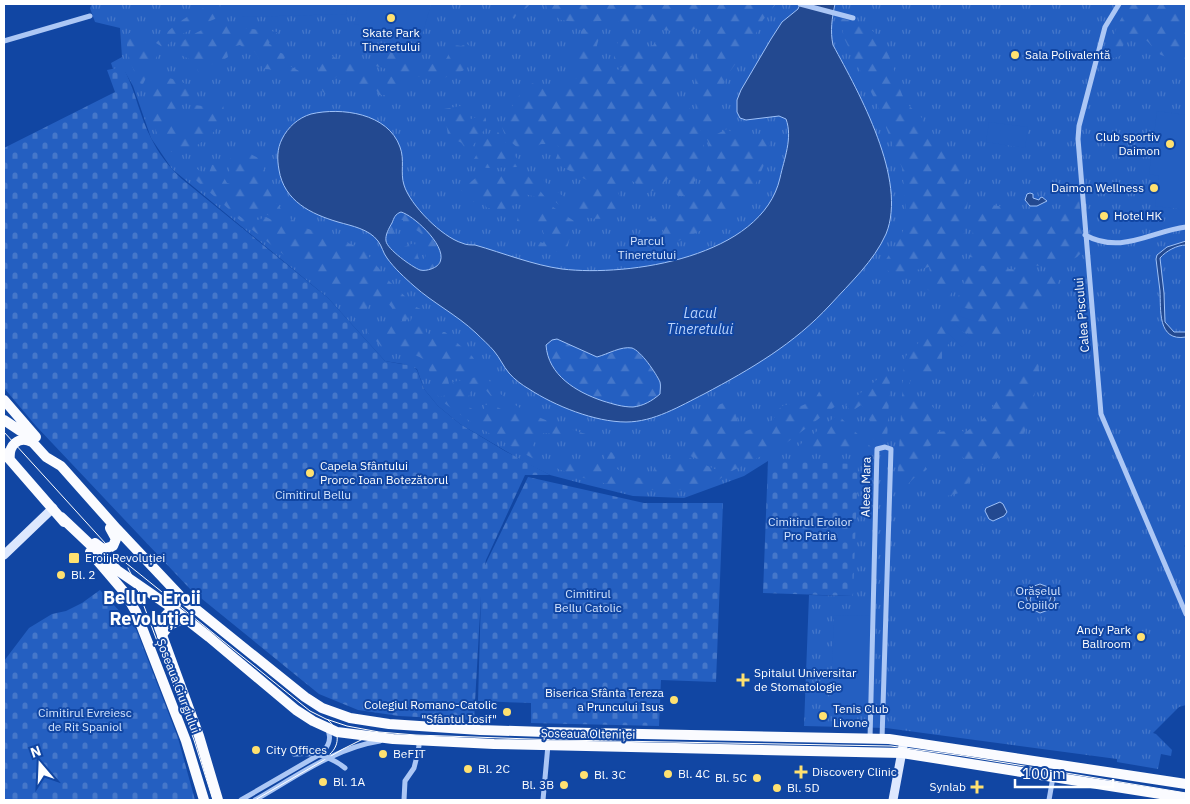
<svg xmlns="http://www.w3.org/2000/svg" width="1190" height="804" viewBox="0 0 1190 804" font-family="'IBM Plex Sans',sans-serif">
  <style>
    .grass { fill: url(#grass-tufts) }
    .forest { fill: url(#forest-firs); fill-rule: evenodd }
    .cemetery { fill: url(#cemetery-stones) }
    .garden { fill: url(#garden-dots) }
    .pitch { fill: #245fc1 }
    .water { fill: #234990; stroke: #9ec1f8; fill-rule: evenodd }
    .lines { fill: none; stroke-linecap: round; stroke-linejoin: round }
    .street { stroke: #acc7f5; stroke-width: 5 }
    .secondary { stroke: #dde8fe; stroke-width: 9 }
    .primary { stroke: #fafbff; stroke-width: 10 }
    .tram { stroke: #fff; stroke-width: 1 }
    .street-bridge { stroke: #acc7f5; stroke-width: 5 }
    .poi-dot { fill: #ffe170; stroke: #1146a3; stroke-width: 2 }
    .labels { text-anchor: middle; stroke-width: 4; stroke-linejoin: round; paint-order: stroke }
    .poi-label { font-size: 12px; fill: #fff; stroke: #1146a3; text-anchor: start }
    .park-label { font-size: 12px; fill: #d5e5fe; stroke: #1146a3 }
    .street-label { font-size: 12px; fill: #fff; stroke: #1146a3 }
    .water-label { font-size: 14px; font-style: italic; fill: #b9d2fb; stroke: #1146a3 }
    .district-label { font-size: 18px; font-weight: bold; fill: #fff; stroke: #1146a3 }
  </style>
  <defs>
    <pattern id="grass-tufts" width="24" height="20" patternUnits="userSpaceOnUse" patternTransform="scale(1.25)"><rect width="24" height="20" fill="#245fc1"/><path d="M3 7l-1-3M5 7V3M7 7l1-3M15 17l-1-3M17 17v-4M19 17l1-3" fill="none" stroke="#4577ca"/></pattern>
    <pattern id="forest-firs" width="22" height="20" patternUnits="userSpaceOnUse" patternTransform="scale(1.25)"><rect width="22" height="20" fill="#245fc1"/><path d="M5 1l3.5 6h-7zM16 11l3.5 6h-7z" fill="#4577ca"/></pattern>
    <pattern id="cemetery-stones" width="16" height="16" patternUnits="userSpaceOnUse" patternTransform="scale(1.25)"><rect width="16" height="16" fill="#245fc1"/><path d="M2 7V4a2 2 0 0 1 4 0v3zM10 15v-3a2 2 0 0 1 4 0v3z" fill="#4577ca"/></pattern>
    <pattern id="garden-dots" width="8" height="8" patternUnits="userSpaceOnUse" patternTransform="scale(1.25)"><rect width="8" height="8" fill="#245fc1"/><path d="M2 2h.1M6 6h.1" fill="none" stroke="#4577ca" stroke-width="1.8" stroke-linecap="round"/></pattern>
  </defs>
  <rect width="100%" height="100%" fill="#1146a3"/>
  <!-- grass -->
  <path class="grass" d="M92,4H1186V545L1184,546L1186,547V705L1179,707L1153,733L1156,734L1172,750L1171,756L1161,754L1158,769L1117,762V759L886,728L804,726L809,595L853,596L768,461L744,476L684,498L633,496L588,485L550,475L526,463L460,424L438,406L424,389L417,369L403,364L385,361L328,298L172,169L151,138L133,86L125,72L113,69L111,63L122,57L120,28L95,22L90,8Z"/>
  <!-- forest -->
  <path class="forest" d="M214,4H219L223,16C201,24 181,32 164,48L156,43C173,25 191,12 214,4Z
    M510,4H530C525,11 518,11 514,19L510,15L508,10Z
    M546,4H701L697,27L692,31L688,32L661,30L609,20L580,23L561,20L547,10Z
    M707,4H776L763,20L754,37L727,76L716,104L720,124L704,133L695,100L696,66Z
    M1131,4H1186V66C1180,65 1178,61 1172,59C1167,56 1163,57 1158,53C1145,40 1149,37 1128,38L1124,43L1120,56L1113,58L1109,56C1114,33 1117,22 1131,4Z
    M840,18C880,27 884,39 896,76C898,84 901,93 905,101C910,108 916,111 921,117C928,124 932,134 939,141C946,147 953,151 958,159C975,185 965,219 962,248C960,266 960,283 948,298L942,293H937L928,290L926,284L930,272L929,267L899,274L892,273L881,267L901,237L907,218L902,168L876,102L844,38Z
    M226,21L236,27L278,32L272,37L269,44L275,46L278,52L284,54L285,57L283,62L299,71V74C283,84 280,69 265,69C262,65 256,52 253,50C248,48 245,50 240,45L236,46L227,51L228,57L220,62L209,65L206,71L202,74L199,73L196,67L198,63L170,50C188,36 205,27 226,21Z
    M597,27H600C602,37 594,46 597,56L606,60L610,67H615L618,70L623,65L614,59C614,46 620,31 636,34L642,45L649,47C661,41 673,32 686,34L687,38L685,42C694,51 694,57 693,70L687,76L671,81L669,90L666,92C674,97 683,102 689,108C694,113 698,122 700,128C710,158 702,173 684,196H678L672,189V182L669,178L655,190L647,193L637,184L625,177L617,182L618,193L628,212C609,223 581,220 563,208C553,201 546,191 539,181L542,178L546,183L573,204L594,184L559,165L555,161L560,148L556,144H541L524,152C514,145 504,139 502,126C510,110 519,89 537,81L549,89H558L567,79L579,78L577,67L570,56C572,50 572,46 580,46L583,42C582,35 578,33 584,28L587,32Z
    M129,33H133L159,52L142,86C134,73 122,47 129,33Z
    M389,42L408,48L413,53L412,57L414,61C424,62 438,67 446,59C449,55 450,49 454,45L461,46L467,44L473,49L465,60L464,70C436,88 401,72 372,65L370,62L372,53L369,48L375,43L381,46L386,45Z
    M317,50L362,69L393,97L389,95H379L374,86L367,89L337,76L331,81V94H327C326,94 324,93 323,92C321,90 316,54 317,50Z
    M373,72L410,81L399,88V93Z
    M156,76C171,79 183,78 194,92C181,103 171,108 179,127L185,126L192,121L189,112L195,105L202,106L207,98L222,101L226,119C209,137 195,153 169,152C151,130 145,103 153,76Z
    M460,106L466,108L468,116L471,119L484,115L486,119V127L467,154C463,143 461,139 449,142L444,109Z
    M727,129L739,137L766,134C772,144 768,158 763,167C758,179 753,191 745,201C739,208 729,214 721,219C692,237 663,249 629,254L639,242L661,237L664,228L657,225L653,229L649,230L642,221C649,219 658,218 665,216C691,205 719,166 707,139Z
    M495,130L498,132L518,160L520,165L517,167L487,168L476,165L474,159L491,131Z
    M247,152L258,158C259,164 262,164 264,168C266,173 266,179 267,184C273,202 282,212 296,223L289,225L266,214L249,220L240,213L230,210L191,176L193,166L204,174L209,173L212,165L219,163L222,165L223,176L227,183L233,185L237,179L235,176L230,173L229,163L232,155Z
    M525,172L553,207L574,221L566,253L539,248L537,244L538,241L543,243L545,239C541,215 530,229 517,221L519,211L529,213L537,211L538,202L536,197L521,193L523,201L509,207L510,210L507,213L497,217L493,208H487L485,205L486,201L483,197L473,202L461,190L478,176Z
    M1071,187H1078L1084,250L1077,257L1056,268L970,257L976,202C1006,207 1037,215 1067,210L1068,190Z
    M401,212C416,216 461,259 431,269C428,270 424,271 420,270C412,267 386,249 386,241C385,235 389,228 392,223C394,218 396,214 401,212ZM398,220H403V223C409,228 420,230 423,236L422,239L424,244L428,246L423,249L426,256L421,262C416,256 418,249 414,243L401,248L393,229Z
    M232,214L238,215L249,223L266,217L289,229L297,225L362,248L390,282L412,303C407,321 400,338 387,352L367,332L369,327L383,329L390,324L402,321V318L399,319L398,315L393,313C393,301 379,303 370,294L366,295L365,301L368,305C367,313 365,317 358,321L335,295Z
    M968,264L1060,275L1057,286L1027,312L1006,314L1003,317L1012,331L1009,338L995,344L984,336L964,333L955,324L947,332L954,339L942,350V363L934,378L924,381L922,380L910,364V388L921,400L933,407L940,418L936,426L938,432L957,430L966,432L982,420L993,407L1002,391L1022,368L1040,356L1036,389L1018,457L1002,456L979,466L969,482L959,493L943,497L951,483L968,463L957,451L948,456L940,446L935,443L919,452L921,461L927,469L923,473L925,475L914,478L908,484H897L904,362L906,356L951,308L962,290Z
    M416,307L423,310L429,318L424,324L426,332L438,341L439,340L438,334L440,332H445L472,356L484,373L448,379L451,394L439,397C428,386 434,361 417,356C410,354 401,355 393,353L408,328Z
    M557,339C569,343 586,354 596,356C608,358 618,347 630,348C641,349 656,373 660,382C661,386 660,390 660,394C652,401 643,406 633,407C622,407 613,404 603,401C576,392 548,375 546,345L552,340Z
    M885,373L889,374L890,379L887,441L879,445L862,428L870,421L863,412L864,408L861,405L851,412L846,405Z
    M486,375C503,409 554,424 589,435L587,441H576L571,434C559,438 543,427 532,439L536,460C503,442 470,423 440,400L456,395L453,382ZM477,387L479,389L484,388L491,396H497L501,399L510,411L511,415L505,414L503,410L491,404L485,405L483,415L467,406L466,404L470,392Z
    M828,388C836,391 839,394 841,402L785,444L730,472L683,453L698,413L736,398C734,409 736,423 744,432L773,420L781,406C791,403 791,406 799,406C806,406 808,400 815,399L820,390Z
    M836,416L840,417L871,447L792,451Z
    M607,451L614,453L616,457L611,463C617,473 639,478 650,480L654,475L656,467L676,452L726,474C700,501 616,488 584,478C573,475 562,470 551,466L562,461H575L587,465L593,460H605V453Z"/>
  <!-- cemetery -->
  <path class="cemetery" d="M117,68L125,71C136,93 140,117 151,138C158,153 170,168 182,179L328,298L385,361L412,366L417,370L424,389L438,406L460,424L505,451L550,475H525L486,560L485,565L528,477L644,503H723L716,682L661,680L659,726L531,723V703L478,701L481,596L474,720L399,716L358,710L319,694L191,590L36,426L4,388V148L115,92L107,70Z
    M768,461L858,464L853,596L763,593Z
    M100,590L136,629L178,738L195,800H4V661L29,628L52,614L66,611L82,603Z"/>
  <!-- garden -->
  <path class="garden" d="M1031 599a10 10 0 1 1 20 0a10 10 0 1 1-20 0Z"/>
  <!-- pitch -->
  <path class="pitch" d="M241,4H346L347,14L241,17Z
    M360,4H431L421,39L354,24Z
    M1157,111L1186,115V210L1155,206L1159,176L1149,174Z
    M989,122L1028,127L1025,148L986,142Z
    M962,307L980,313L977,322L959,316Z
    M955,324L970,339L962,347L947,332Z
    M834,615L871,616L868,715L830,713Z"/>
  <!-- water -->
  <path class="water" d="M800,4H835C832,18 830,31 833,45C859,93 908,180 886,234C874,261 850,283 830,305C794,344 751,369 704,394C680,406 654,422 626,422C595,422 555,406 529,389C522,385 514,379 509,373C503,366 500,358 494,351C489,345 482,339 476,333C457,315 433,303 414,286C405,278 394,268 387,258C383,253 382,246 378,241C369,229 352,226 338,222C311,214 284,201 279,170C277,159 277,149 282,139C288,127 298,118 311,114C341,107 388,113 400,147C405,160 400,173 404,185C410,205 442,237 462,243C466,245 471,245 475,245C503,253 533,265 562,269C629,277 762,257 780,178C784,159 793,138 786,119L779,116L746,120L740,118L737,112V100L741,90L771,39L782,22L798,9ZM401,212C416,216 461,259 431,269C428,270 424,271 420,270C412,267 387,249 386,241C385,235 389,228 392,223C394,218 395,214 401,212ZM557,339L597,357C608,354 621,346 632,348C641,351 656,373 660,382C661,386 660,390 660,394C652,401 643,406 633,407C622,407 613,404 603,401C576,392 548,375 546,345L552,340Z
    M1030,193L1033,194V198L1039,200L1040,198L1042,197L1047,201L1037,206H1030L1025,200L1027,194Z
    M1186,241V245C1177,245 1166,251 1160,258L1164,293L1165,322L1174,332H1186V337C1157,342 1161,309 1160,291C1159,280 1157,270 1156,259L1157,255L1167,247Z
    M1000,502L1003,504L1007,512L1004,516L993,521L989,519L985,511L986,508Z
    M1040,584L1051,588L1055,599L1051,609L1040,613L1030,608L1026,597L1031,587ZM1040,588L1047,590L1051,597L1048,606L1042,609L1034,607L1030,600L1032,593Z"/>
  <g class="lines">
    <!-- street -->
    <path class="street" d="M800,4L853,18
      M1119,4L1105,27L1079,126L1078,139L1101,414L1186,614
      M4,41L90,16
      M1085,235C1122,255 1151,231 1186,227
      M870,739L877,449L885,447L891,449L882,739
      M241,800L322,753C329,746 332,737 327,728
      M255,800C294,778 334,748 380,741
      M404,800L405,781L414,768L416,760L419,746L418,741
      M543,800L548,745
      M1049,800L1053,777"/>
    <!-- secondary -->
    <path class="secondary" d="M4,555L53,508
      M893,800L903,746"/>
    <!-- primary -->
    <path class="primary" d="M4,400L36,437
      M4,420L25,434L46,457L61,466L117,529L182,598L305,697L322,708L350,718L389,724L480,730L545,732L889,739L1186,784
      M4,453L64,522
      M10,460C8,446 18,435 32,442
      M61,517L117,570L172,608L209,637L296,710L313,721L337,732L393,739L494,744L902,753L1186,798
      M95,543L103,549L113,546L116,539L110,528
      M90,552L125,593L136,612L186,741L204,800
      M176,604L160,622L159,627L199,736L218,800
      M162,636C167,625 175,621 187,619"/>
    <!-- tram -->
    <path class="tram" d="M4,432L116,555L310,711L326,719L347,726L379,732L416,735L559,740L891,746L964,756L1186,793
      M128,568L135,582L194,740L213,800
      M328,720C339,730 341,744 330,754
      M255,800L343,749L377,732"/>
    <!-- street-bridge -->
    <path class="street-bridge" d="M294,754C313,752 329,755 345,768"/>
  </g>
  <!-- markers -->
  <g class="poi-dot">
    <circle cx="391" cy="18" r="5"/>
    <circle cx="1015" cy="55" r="5"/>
    <circle cx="1170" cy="144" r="5"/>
    <circle cx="1154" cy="188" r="5"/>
    <circle cx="1104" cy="216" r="5"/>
    <circle cx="310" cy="473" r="5"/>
    <rect x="68" y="552" width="12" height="12" rx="2.5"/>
    <circle cx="61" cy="575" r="5"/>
    <circle cx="1141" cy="637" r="5"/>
    <path d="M740.5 672.5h5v5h5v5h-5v5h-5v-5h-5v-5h5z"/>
    <circle cx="674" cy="700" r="5"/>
    <circle cx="507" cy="712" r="5"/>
    <circle cx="823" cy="716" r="5"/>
    <circle cx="256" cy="750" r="5"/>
    <circle cx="383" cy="754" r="5"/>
    <circle cx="468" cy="769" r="5"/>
    <path d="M798.5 764.5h5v5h5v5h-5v5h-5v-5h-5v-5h5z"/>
    <circle cx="668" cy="774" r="5"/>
    <circle cx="584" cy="775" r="5"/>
    <circle cx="757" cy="778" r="5"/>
    <circle cx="323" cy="782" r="5"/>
    <circle cx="564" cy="785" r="5"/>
    <path d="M974.5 779.5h5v5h5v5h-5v5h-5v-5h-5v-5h5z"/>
    <circle cx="777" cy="788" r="5"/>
  </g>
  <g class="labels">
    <!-- poi labels -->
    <g class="poi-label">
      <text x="391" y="37" text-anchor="middle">Skate Park<tspan x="391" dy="14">Tineretului</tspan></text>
      <text x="1025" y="59">Sala Polivalentă</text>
      <text x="1160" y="141" text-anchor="end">Club sportiv<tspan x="1160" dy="14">Daimon</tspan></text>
      <text x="1144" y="192" text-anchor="end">Daimon Wellness</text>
      <text x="1114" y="220">Hotel HK</text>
      <text x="320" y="470">Capela Sfântului<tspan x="320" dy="14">Proroc Ioan Botezătorul</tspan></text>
      <text x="85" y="562">Eroii Revoluției</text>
      <text x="71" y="579">Bl. 2</text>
      <text x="1131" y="634" text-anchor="end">Andy Park<tspan x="1131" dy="14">Ballroom</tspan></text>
      <text x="754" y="677">Spitalul Universitar<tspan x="754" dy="14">de Stomatologie</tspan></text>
      <text x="664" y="697" text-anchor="end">Biserica Sfânta Tereza<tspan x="664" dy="14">a Pruncului Isus</tspan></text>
      <text x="497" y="709" text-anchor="end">Colegiul Romano-Catolic<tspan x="497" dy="14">"Sfântul Iosif"</tspan></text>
      <text x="833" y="713">Tenis Club<tspan x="833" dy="14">Livone</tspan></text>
      <text x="266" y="754">City Offices</text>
      <text x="393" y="758">BeFIT</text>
      <text x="478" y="773">Bl. 2C</text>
      <text x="812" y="776">Discovery Clinic</text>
      <text x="678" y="778">Bl. 4C</text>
      <text x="594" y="779">Bl. 3C</text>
      <text x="747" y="782" text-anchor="end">Bl. 5C</text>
      <text x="333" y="786">Bl. 1A</text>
      <text x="554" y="789" text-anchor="end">Bl. 3B</text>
      <text x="966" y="791" text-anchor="end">Synlab</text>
      <text x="787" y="792">Bl. 5D</text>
    </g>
    <!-- park labels -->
    <g class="park-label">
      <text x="647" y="245">Parcul<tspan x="647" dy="14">Tineretului</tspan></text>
      <text x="313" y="499">Cimitirul Bellu</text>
      <text x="810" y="526">Cimitirul Eroilor<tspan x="810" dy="14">Pro Patria</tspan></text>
      <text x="1038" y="595">Orășelul<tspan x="1038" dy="14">Copiilor</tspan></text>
      <text x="588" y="598">Cimitirul<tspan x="588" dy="14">Bellu Catolic</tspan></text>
      <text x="85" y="717">Cimitirul Evreiesc<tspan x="85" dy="14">de Rit Spaniol</tspan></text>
    </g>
    <!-- street labels -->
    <g class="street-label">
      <text transform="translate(1082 315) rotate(-95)" y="4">Calea Piscului</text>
      <text transform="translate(866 487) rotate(-89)" y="4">Aleea Mara</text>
      <text transform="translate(178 686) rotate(69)" y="4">Șoseaua Giurgiului</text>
      <text transform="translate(588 734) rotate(1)" y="4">Șoseaua Olteniței</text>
    </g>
    <!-- water labels -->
    <g class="water-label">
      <text x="700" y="318">Lacul<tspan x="700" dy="16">Tineretului</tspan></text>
    </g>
    <!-- district labels -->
    <g class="district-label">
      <text x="152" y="604">Bellu - Eroii<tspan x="152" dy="21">Revoluției</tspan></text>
    </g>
  </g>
  <!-- border -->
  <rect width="1190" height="804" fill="none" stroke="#ffffff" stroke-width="10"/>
  <!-- north arrow -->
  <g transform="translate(40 764) rotate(341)" stroke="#1146a3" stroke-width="4" paint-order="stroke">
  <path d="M0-4L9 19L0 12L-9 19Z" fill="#ffffff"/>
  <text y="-8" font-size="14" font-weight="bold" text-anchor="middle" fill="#ffffff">N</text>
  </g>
  <!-- scale -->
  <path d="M1015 779v8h98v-8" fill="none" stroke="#ffffff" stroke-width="2.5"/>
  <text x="1022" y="779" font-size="15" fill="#ffffff" stroke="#1146a3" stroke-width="4" paint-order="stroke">100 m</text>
</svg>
